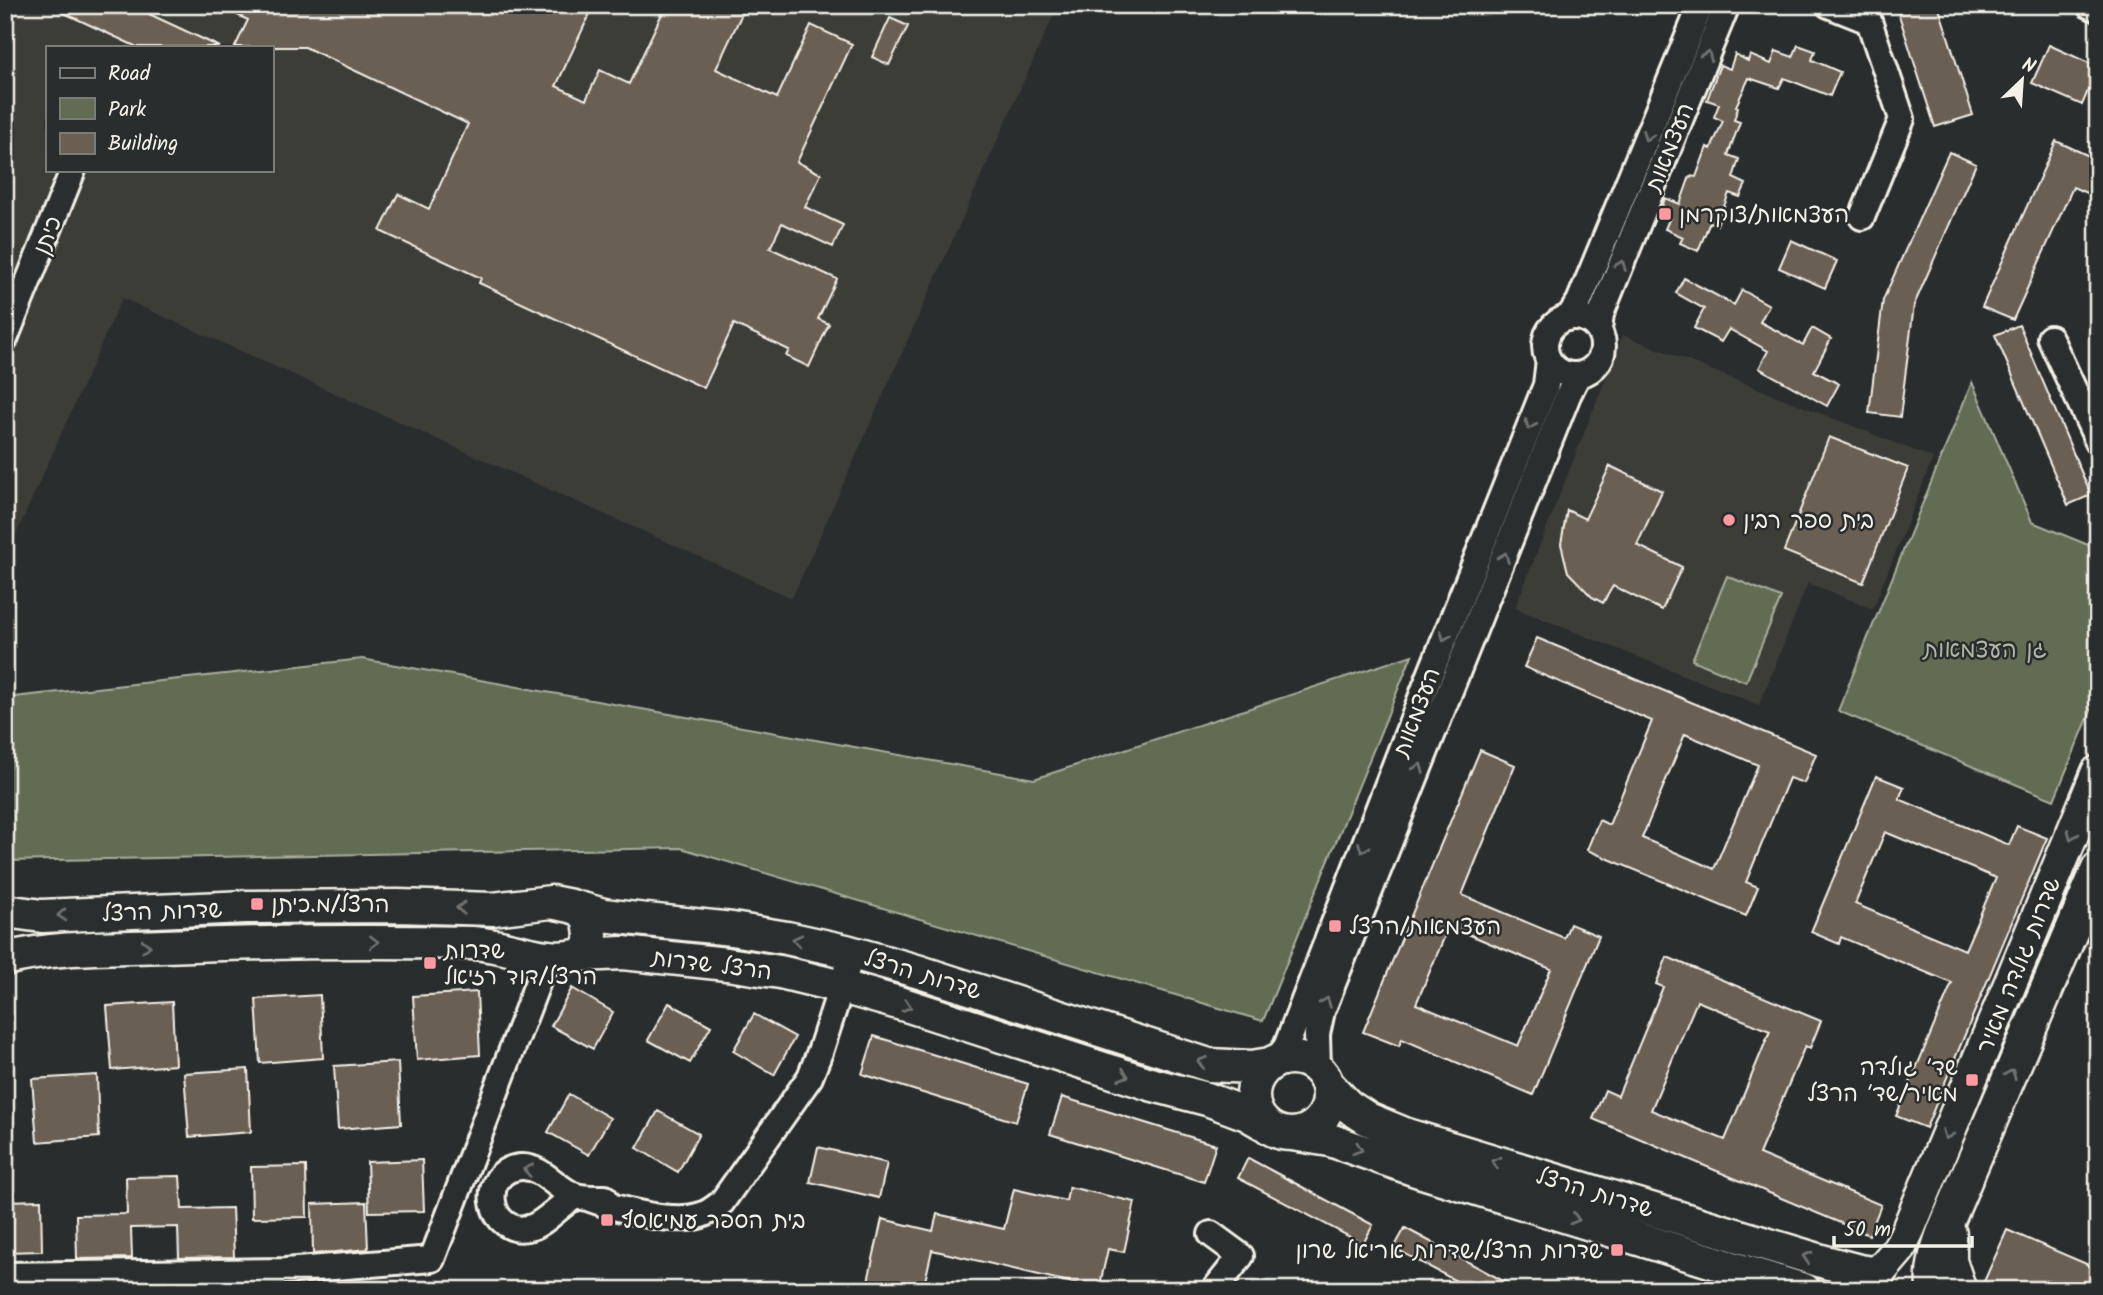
<svg xmlns="http://www.w3.org/2000/svg" width="2103" height="1295" viewBox="0 0 2103 1295" font-family="Kalam,'Playpen Sans Hebrew',sans-serif">
  <style>
    .built { fill: #3e3c39; fill-rule: evenodd }
    .green { fill: #626c52; stroke: #abae9d; stroke-width: 2 }
    .building { fill: #6b5f52; stroke: #f4f1e8; stroke-width: 2; fill-rule: evenodd }
    .lines { fill: none; stroke-linecap: round; stroke-linejoin: round }
    .minor-casing { stroke: #f4f1e8; stroke-width: 30 }
    .major-casing { stroke: #f4f1e8; stroke-width: 37 }
    .minor { stroke: #2a2d2e; stroke-width: 24 }
    .major { stroke: #2a2d2e; stroke-width: 32 }
    .oneway { stroke: #71726f }
    .poi-dot { fill: #ff9aa2; stroke: #2a2d2e; stroke-width: 2.5 }
    .labels { text-anchor: middle; stroke-width: 5; stroke-linejoin: round; paint-order: stroke }
    .street-label { font-size: 23px; fill: #f4f1e8; stroke: #2a2d2e }
    .poi-label { font-size: 23px; fill: #f4f1e8; stroke: #2a2d2e; text-anchor: start }
    .park-label { font-size: 23px; fill: #b2b5a4; stroke: #2a2d2e }
  </style>
  <rect width="100%" height="100%" fill="#2a2d2e"/>
  <filter id="ink" filterUnits="userSpaceOnUse"><feTurbulence type="fractalNoise" baseFrequency=".0143" numOctaves="2"/><feDisplacementMap in="SourceGraphic" scale="14" xChannelSelector="R" yChannelSelector="G"/><feConvolveMatrix kernelMatrix="1 2 1 2 8 2 1 2 1" color-interpolation-filters="sRGB"/></filter>
  <g filter="url(#ink)">
    <!-- built -->
    <path class="built" d="M5,5H1058L792,598L122,298L5,559ZM47,47H271V170H47Z
      M1623,335L1933,458L1873,609L1808,583L1759,705L1515,608Z"/>
    <!-- green -->
    <path class="green" d="M1972,382L2032,522L2098,549V694L2054,800L1838,711Z
      M1727,576L1781,598L1746,682L1692,660Z
      M1412,655L1263,1021L681,848L5,861V698L362,659L1034,779Z"/>
    <!-- building -->
    <path class="building" d="M47,5H130L220,47H137Z
      M216,5H594L556,86L586,100L600,70L629,84L666,5H746L716,69L777,98L811,25L852,44L797,162L821,174L805,207L843,225L833,247L782,223L770,248L837,279L818,319L829,324L809,367L786,356L789,350L734,324L704,388L479,283L481,278L380,231L398,194L429,209L468,124L305,47H235L248,20Z
      M1909,5H1938L1973,115L1935,127L1897,9Z
      M890,18L908,26L889,65L872,57Z
      M1798,45L1815,51L1812,60L1840,72L1830,96L1784,78L1779,88L1749,78L1736,106L1738,107L1734,120L1740,122L1728,155L1739,159L1733,178L1746,184L1740,197L1729,193L1717,225L1710,222L1698,251L1680,243L1683,237L1665,229L1670,217L1660,213L1665,198L1680,204L1690,176L1696,177L1707,147L1711,149L1723,121L1714,117L1719,104L1707,100L1720,65L1730,69L1735,54L1748,61L1750,55L1771,64L1776,51L1793,57Z
      M2049,45L2098,67L2082,105L2032,83Z
      M2056,141L2098,160V198L2073,187L2013,320L1982,307Z
      M1949,152L1976,164L1914,305L1900,417L1869,413L1883,300Z
      M1791,240L1837,261L1825,288L1779,268Z
      M1684,278L1734,305L1742,290L1769,305L1760,322L1803,345L1812,328L1831,339L1814,371L1839,384L1827,406L1759,368L1768,351L1729,329L1721,342L1694,328L1704,309L1676,293Z
      M2019,325L2091,495L2068,505L1995,335Z
      M1829,437L1908,468L1863,583L1784,551Z
      M1610,466L1662,491L1637,545L1682,567L1662,610L1613,586L1603,603L1592,597L1568,572L1561,544L1567,510L1585,519Z
      M1537,638L1816,754L1804,783L1789,778L1746,882L1758,887L1746,916L1587,850L1599,820L1609,825L1652,721L1524,667ZM1685,734L1758,765L1714,869L1642,838Z
      M1480,750L1515,765L1462,895L1564,938L1570,924L1599,936L1533,1095L1402,1039L1399,1046L1363,1032ZM1449,926L1551,969L1518,1046L1416,1004Z
      M1876,776L1904,787L1899,799L2009,845L2017,826L2047,838L1926,1128L1896,1116L1952,983L1841,937L1839,944L1811,932ZM1885,832L1996,878L1965,950L1855,904Z
      M1667,957L1821,1021L1810,1048L1805,1046L1759,1154L1881,1205L1869,1235L1593,1119L1605,1090L1618,1096L1663,987L1656,984ZM1697,1001L1770,1031L1725,1140L1651,1110Z
      M572,988L613,1012L593,1049L551,1026Z
      M477,992L480,1055L417,1060L413,996Z
      M320,995L323,1058L260,1063L256,999Z
      M172,1002L175,1065L112,1070L107,1006Z
      M669,1003L711,1026L690,1063L648,1040Z
      M754,1014L795,1037L774,1075L733,1051Z
      M874,1036L1028,1084L1016,1122L862,1074Z
      M398,1062L401,1124L338,1129L334,1066Z
      M248,1069L251,1132L189,1137L184,1073Z
      M97,1075L99,1137L37,1142L32,1079Z
      M569,1094L610,1118L589,1155L548,1132Z
      M1062,1097L1216,1145L1204,1182L1050,1134Z
      M658,1111L699,1134L678,1172L637,1148Z
      M818,1147L887,1163L879,1198L810,1182Z
      M1248,1158L1373,1225L1363,1244L1238,1178Z
      M422,1160L424,1211L369,1212L367,1162Z
      M306,1166L307,1217L252,1218L251,1167Z
      M180,1176L182,1209L232,1208L234,1257L179,1258L178,1227L131,1228L132,1258L77,1259L76,1215L127,1214L126,1177Z
      M1069,1187L1135,1202L1124,1252L1108,1249L1099,1289L932,1250L923,1290H866L882,1219L933,1231L937,1214L1004,1229L1014,1189L1066,1201Z
      M41,1200L42,1251L5,1252V1201Z
      M366,1202L368,1249L313,1254L312,1204Z
      M1405,1228L1520,1290H1473L1394,1248Z
      M2007,1230L2098,1269V1290H1990L1982,1286Z"/>
    <g class="lines">
      <defs>
        <path id="minor" d="M1829,5L1869,21L1902,119L1862,217
          M2089,5L2098,9
          M1545 346a29 29 0 1 1 58 0a29 29 0 1 1-58 0Z
          M1568,318L1579,302L1701,5
          M1599,329L1601,314L1727,5
          M2050,338L2098,442
          M5,339L73,170
          M1275,1061L1286,1047L1428,680L1546,385L1549,360
          M1318,1069L1317,1034L1322,1011L1568,395L1578,375
          M576,1196C561,1204 545,1223 532,1227C488,1240 476,1170 521,1167C541,1166 555,1187 573,1195C583,1199 594,1198 605,1198
          M590,1199C617,1209 671,1224 698,1216C707,1214 715,1208 722,1202L810,1077L821,1049L852,953
          M1211,1234L1241,1256L1214,1290
          M5,1275L285,1271L432,1259L547,958"/>
        <path id="major" d="M571,906L604,915L628,918L732,929L787,938L846,951L920,972L1209,1065L1252,1067L1270,1064
          M5,911L42,916L246,907L398,906L493,909L551,902L571,906L582,910L589,920L591,935L589,946L581,955C543,965 509,944 471,943C369,941 266,942 164,946C111,948 56,946 5,959
          M581,955L623,953L727,964L780,972L842,987L909,1006L1150,1084L1207,1099L1247,1114L1266,1125
          M1253 1096a38 38 0 1 1 76 0a38 38 0 1 1-76 0Z
          M1328,1085L1348,1106L1368,1119L1407,1135L1825,1262L1859,1271L1874,1273
          M1292,1134L1330,1140L1416,1170L1804,1290
          M1950,1234V1261L1960,1290
          M1881,1270L1899,1249L1908,1230L2098,772
          M1933,1290C1931,1267 1937,1249 1945,1228L2098,869"/>
      </defs>
      <!-- minor casing -->
      <use href="#minor" class="minor-casing"/>
      <!-- major casing -->
      <use href="#major" class="major-casing"/>
      <!-- minor -->
      <use href="#minor" class="minor"/>
      <!-- major -->
      <use href="#major" class="major"/>
    </g>
    <!-- one-way arrows -->
    <defs><path id="oneway-chevron" d="M-2-3.5L2.5 0L-2 3.5" fill="none" stroke-width="1.6" stroke-linecap="round" stroke-linejoin="round" transform="scale(1.75)"/></defs>
    <g class="oneway">
      <use href="#oneway-chevron" transform="translate(1707 55) rotate(-68)"/>
      <use href="#oneway-chevron" transform="translate(1647 136) rotate(112)"/>
      <use href="#oneway-chevron" transform="translate(1621 265) rotate(-68)"/>
      <use href="#oneway-chevron" transform="translate(1530 425) rotate(112)"/>
      <use href="#oneway-chevron" transform="translate(1504 557) rotate(-68)"/>
      <use href="#oneway-chevron" transform="translate(1445 636) rotate(112)"/>
      <use href="#oneway-chevron" transform="translate(1419 768) rotate(-68)"/>
      <use href="#oneway-chevron" transform="translate(2072 835) rotate(112)"/>
      <use href="#oneway-chevron" transform="translate(1363 848) rotate(111)"/>
      <use href="#oneway-chevron" transform="translate(461 908) rotate(-178)"/>
      <use href="#oneway-chevron" transform="translate(62 915) rotate(177)"/>
      <use href="#oneway-chevron" transform="translate(797 940) rotate(-167)"/>
      <use href="#oneway-chevron" transform="translate(374 942)"/>
      <use href="#oneway-chevron" transform="translate(146 946) rotate(-2)"/>
      <use href="#oneway-chevron" transform="translate(1326 1002) rotate(-69)"/>
      <use href="#oneway-chevron" transform="translate(907 1006) rotate(17)"/>
      <use href="#oneway-chevron" transform="translate(1202 1062) rotate(-165)"/>
      <use href="#oneway-chevron" transform="translate(2011 1074) rotate(-67)"/>
      <use href="#oneway-chevron" transform="translate(1124 1075) rotate(18)"/>
      <use href="#oneway-chevron" transform="translate(1947 1135) rotate(112)"/>
      <use href="#oneway-chevron" transform="translate(1358 1149) rotate(20)"/>
      <use href="#oneway-chevron" transform="translate(1496 1162) rotate(-163)"/>
      <use href="#oneway-chevron" transform="translate(528 1170) rotate(-169)"/>
      <use href="#oneway-chevron" transform="translate(1575 1219) rotate(17)"/>
      <use href="#oneway-chevron" transform="translate(1807 1257) rotate(-163)"/>
    </g>
  </g>
  <!-- markers -->
  <g class="poi-dot">
    <rect x="1658" y="207" width="14" height="14" rx="3.5"/>
    <circle cx="1729" cy="520" r="7"/>
    <rect x="250" y="897" width="14" height="14" rx="3.5"/>
    <rect x="1328" y="919" width="14" height="14" rx="3.5"/>
    <rect x="423" y="956" width="14" height="14" rx="3.5"/>
    <rect x="1965" y="1073" width="14" height="14" rx="3.5"/>
    <rect x="600" y="1213" width="14" height="14" rx="3.5"/>
    <rect x="1610" y="1243" width="14" height="14" rx="3.5"/>
  </g>
  <g class="labels">
    <!-- street labels -->
    <g class="street-label">
      <text transform="translate(1669 147) rotate(-68)" y="8">העצמאות</text>
      <text transform="translate(47 235) rotate(-68)" y="8">כיתן</text>
      <text transform="translate(1416 712) rotate(-69)" y="8">העצמאות</text>
      <text transform="translate(162 911) rotate(-2)" y="8">שדרות הרצל</text>
      <text transform="translate(712 964) rotate(7)" y="8">הרצל שדרות</text>
      <text transform="translate(2018 965) rotate(-68)" y="8">שדרות גולדה מאיר</text>
      <text transform="translate(923 974) rotate(17)" y="8">שדרות הרצל</text>
      <text transform="translate(1595 1192) rotate(17)" y="8">שדרות הרצל</text>
    </g>
    <!-- poi labels -->
    <g class="poi-label">
      <text x="1679" y="222">העצמאות/צוקרמן</text>
      <text x="1743" y="528">בית ספר רבין</text>
      <text x="271" y="912">הרצל/מ.כיתן</text>
      <text x="1349" y="934">העצמאות/הרצל</text>
      <text x="444" y="958">שדרות<tspan x="444" dy="26">הרצל/דוד רזיאל</tspan></text>
      <text x="1958" y="1075" text-anchor="end">שד׳ גולדה<tspan x="1958" dy="26">מאיר/שד׳ הרצל</tspan></text>
      <text x="621" y="1228">בית הספר עמיאסף</text>
      <text x="1603" y="1258" text-anchor="end">שדרות הרצל/שדרות אריאל שרון</text>
    </g>
    <!-- park labels -->
    <g class="park-label">
      <text x="1985" y="657">גן העצמאות</text>
    </g>
  </g>
  <!-- margin -->
  <rect width="2103" height="1295" fill="none" stroke="#2a2d2e" stroke-width="28"/>
  <rect x="14" y="14" width="2075" height="1267" fill="none" stroke="#f4f1e8" stroke-width="2.5" filter="url(#ink)"/>
  <!-- legend -->
  <rect x="46" y="46" width="228" height="126" fill="#2a2d2e" stroke="#7b7b78" stroke-width="2"/>
  <rect x="60" y="68" width="35" height="10" fill="#2a2d2e" stroke="#7b7b78" stroke-width="2"/>
  <text x="108" y="80" font-size="21" fill="#f4f1e8">Road</text>
  <rect x="60" y="98" width="35" height="21" fill="#626c52" stroke="#7b7b78" stroke-width="2"/>
  <text x="108" y="116" font-size="21" fill="#f4f1e8">Park</text>
  <rect x="60" y="133" width="35" height="21" fill="#6b5f52" stroke="#7b7b78" stroke-width="2"/>
  <text x="108" y="150" font-size="21" fill="#f4f1e8">Building</text>
  <!-- north arrow -->
  <g transform="translate(2022 80) rotate(25)" stroke="#2a2d2e" stroke-width="5" paint-order="stroke">
  <path d="M0-5L12 26L0 18L-12 26Z" fill="#f4f1e8"/>
  <text y="-10" font-size="19" font-weight="bold" text-anchor="middle" fill="#f4f1e8">N</text>
  </g>
  <!-- scale -->
  <path d="M1834 1236v10h138v-10" fill="none" stroke="#f4f1e8" stroke-width="3.5"/>
  <text x="1844" y="1236" font-size="21" fill="#f4f1e8" stroke="#2a2d2e" stroke-width="5" paint-order="stroke">50 m</text>
</svg>
